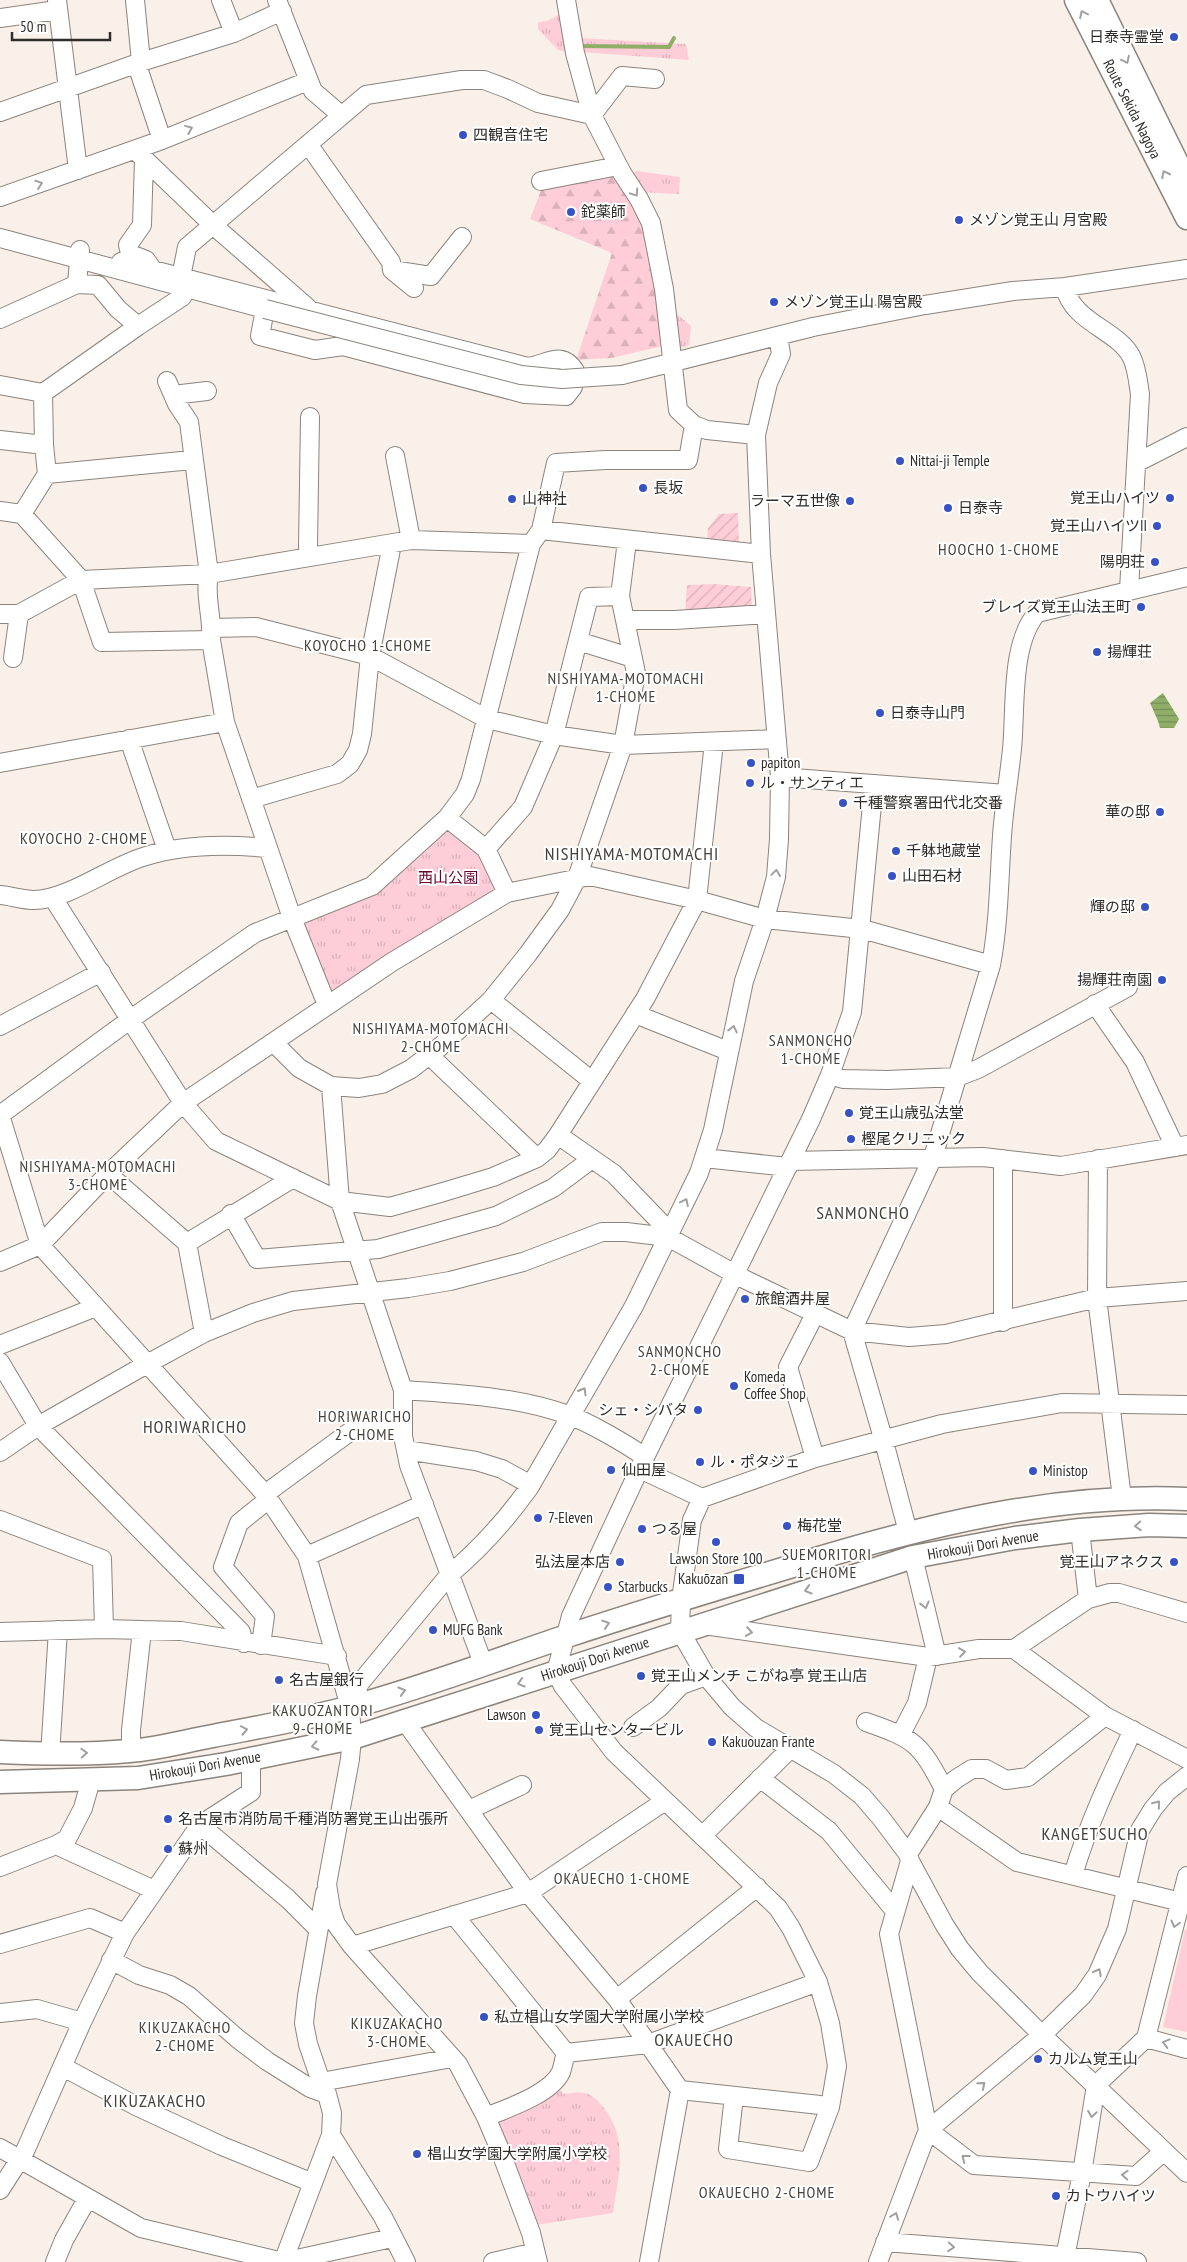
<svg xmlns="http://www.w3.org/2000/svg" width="1187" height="2262" viewBox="0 0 1187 2262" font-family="'PT Sans Narrow','Noto Sans JP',sans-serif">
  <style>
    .grass { fill: url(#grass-tufts) }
    .forest { fill: url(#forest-firs) }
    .garden { fill: url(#garden-furrows) }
    .pitch { fill: #fecdd8 }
    .water { fill: url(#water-rules) }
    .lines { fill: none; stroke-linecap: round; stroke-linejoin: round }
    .stream { stroke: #8fae68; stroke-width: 4 }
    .minor-casing { stroke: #8b847d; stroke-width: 20 }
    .major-casing { stroke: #8b847d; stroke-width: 25 }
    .minor { stroke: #fff; stroke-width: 18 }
    .major { stroke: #fff; stroke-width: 22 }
    .minor-bridge-casing { stroke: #8b847d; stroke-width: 20; stroke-linecap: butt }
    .minor-bridge { stroke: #fff; stroke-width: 18 }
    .oneway { stroke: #a1a09f }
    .poi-dot { fill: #3852c4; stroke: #fff; stroke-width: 2 }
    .labels { text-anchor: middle; stroke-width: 4; stroke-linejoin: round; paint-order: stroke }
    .poi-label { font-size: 15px; fill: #2f2c29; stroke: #fff; text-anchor: start }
    .street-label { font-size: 15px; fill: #2f2c29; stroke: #fff }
    .park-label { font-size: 15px; fill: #66032f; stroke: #fff }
    .neighbourhood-label { font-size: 16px; letter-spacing: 1px; fill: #47413b; stroke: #fff }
    .quarter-label { font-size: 18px; letter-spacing: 1px; fill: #47413b; stroke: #fff }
  </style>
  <defs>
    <pattern id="grass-tufts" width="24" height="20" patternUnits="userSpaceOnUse" patternTransform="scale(1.25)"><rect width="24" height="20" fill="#fecdd8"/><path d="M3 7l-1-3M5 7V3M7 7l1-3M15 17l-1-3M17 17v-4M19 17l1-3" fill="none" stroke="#dab0b9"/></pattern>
    <pattern id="forest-firs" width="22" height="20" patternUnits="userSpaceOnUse" patternTransform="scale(1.25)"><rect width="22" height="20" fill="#fecdd8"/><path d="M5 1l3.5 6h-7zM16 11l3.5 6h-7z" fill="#dab0b9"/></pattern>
    <pattern id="garden-furrows" width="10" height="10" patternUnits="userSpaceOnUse" patternTransform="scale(1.25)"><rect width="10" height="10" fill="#fecdd8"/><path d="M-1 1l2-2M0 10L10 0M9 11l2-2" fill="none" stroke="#dab0b9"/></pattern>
    <pattern id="water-rules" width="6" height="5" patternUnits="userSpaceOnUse" patternTransform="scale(1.25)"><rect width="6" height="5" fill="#8fae68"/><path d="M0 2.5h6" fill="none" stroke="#758e56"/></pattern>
  </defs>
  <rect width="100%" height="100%" fill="#f9f1e9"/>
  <!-- grass -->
  <path class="grass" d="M560,14L569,52L558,50L538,29V22L547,21Z
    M578,38L686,44L689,60L580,52Z
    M637,171L680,177L679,194L638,192L627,175Z
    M670,308L691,326L689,345L675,350Z
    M453,828L481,852L497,891L332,995L301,922L373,894L390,883L445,829Z
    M557,2086L563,2094C585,2091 590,2091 604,2108C629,2139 618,2177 613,2213L536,2225L498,2122L499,2118Z"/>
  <!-- forest -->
  <path class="forest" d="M613,173L643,220L653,270L663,346L611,358L576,360L612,253L530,219L543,185Z"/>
  <!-- garden -->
  <path class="garden" d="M738,513L739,544L707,542L708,528L719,514Z
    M714,584L751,587L752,609L685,613L687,585Z"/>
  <!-- pitch -->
  <path class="pitch" d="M1185,1929L1187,1930V2032L1163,2027Z"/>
  <!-- water -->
  <path class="water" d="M1163,693L1179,719L1174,728H1160L1158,721L1150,703Z"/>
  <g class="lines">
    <!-- stream -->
    <path class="stream" d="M579,46L669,47L674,38"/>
    <defs>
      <path id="minor" d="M57,0L78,170
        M135,0L141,62
        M221,0L234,33
        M277,0L313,91L341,115
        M566,0L575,53L592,115L622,173L639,199L651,223L664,289L678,410L694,425L707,430L756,435
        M0,18L57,10
        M137,65L162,140
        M0,112L141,62L234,33L282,11
        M308,144L391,262L392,270L431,276L462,237
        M135,150L214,226L308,308
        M541,181L618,166
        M0,197L162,140L308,81
        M0,238C88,261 176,286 265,309L260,336L315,350L343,346L525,394L566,396L573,387L575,371C562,349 546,365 528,367L153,270L146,260L136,256L121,262L116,269
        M131,257L128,245L142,225L144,159
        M392,270L414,288
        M181,277L187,247L366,95L462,80H484L508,89L538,103L592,115L622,76L655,79
        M77,284L98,285L118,309L138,326
        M1065,287C1072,322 1116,329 1131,356C1137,367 1138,382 1140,394L1129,590
        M0,319L77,284L80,250
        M622,375L813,327L925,305L1013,291L1065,287L1187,269
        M167,381L177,404L189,422L209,574C204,595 213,618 211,640L225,722L292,918L327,1005
        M0,385L43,393
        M173,395L207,391
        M0,440L44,445
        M395,456L411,540
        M1136,463L1187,437
        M47,474L192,460
        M0,511L22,514L81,580L102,642L211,640
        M22,514L47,474L44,445L43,393L138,326L182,297L186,288
        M541,530L761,554
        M309,556L308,547L310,417
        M0,614H19L81,580L209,574L411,540L531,544
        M625,620H675L766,614
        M212,628L256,627L370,656L487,719L554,735L623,745L777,739
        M578,641L633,658
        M13,658L19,614
        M129,739L167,850
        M0,763L225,722
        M780,777L1006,794
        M251,799L337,774L350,764L358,750L362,734L370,656L392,544
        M447,818L486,849L507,893
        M486,849L523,807L554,735L589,597L620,596
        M0,895C11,896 23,900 34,900C67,900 110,867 143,857C182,844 226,844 267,848
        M53,898L183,1103L216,1141L340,1201L390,1207L440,1193L493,1177L537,1158L547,1150L558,1135L645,999L697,900L714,742
        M491,1000L592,1081
        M1095,1004L1135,1062L1175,1147
        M635,1014L728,1051
        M0,1026L101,972
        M274,1043L299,1068L331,1086L359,1088L382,1084L411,1069L441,1046L491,1000L528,954L560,910L577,878L623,745L636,673L620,596L627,541
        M429,1055L537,1158
        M830,1075L843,1079L887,1080L957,1077L978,1069L1128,987
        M331,1086L340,1201L403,1390V1436L409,1465L484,1666
        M0,1115L40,1245L265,1494L307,1556L350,1707L352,1738L350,1759L327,1884L331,1909L336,1924L352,1946L458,2064L486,2117L500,2150L531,2233L538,2262
        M0,1115L131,1019L255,933L372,886L447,818L465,794L471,779L531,544L541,530L556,463L605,460H688L694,425
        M558,1135L614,1174L666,1228L668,1237
        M704,1158L788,1167
        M1098,1159L1097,1298L1122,1498
        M790,1161L983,1157L1061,1166L1187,1145
        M108,1174L187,1243L204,1333
        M231,1214L257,1259L378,1249L496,1216L553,1188L592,1159
        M187,1243L293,1178
        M0,1262L40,1245L108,1174L183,1103L392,962L507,893L590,876L697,900L765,919L862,929L991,965
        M815,1314L788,1367L815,1458
        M1003,1322V1159
        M0,1345L96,1307
        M0,1362L38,1426L241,1632L244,1643
        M403,1390C458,1394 515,1396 568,1415C589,1422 626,1444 645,1457
        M406,1450L476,1461L502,1469L531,1485
        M0,1452L38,1426L147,1364L204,1333L253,1313L293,1301L408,1288L450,1281L523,1262L602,1232H626L668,1237L744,1279L852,1331L909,1337L946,1334L1097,1298L1187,1291
        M640,1469L702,1498L815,1458L942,1424L1062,1403L1187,1405
        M265,1494L351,1431L370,1423L403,1422
        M702,1498L692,1520L681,1600L680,1631L706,1676L732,1707L756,1728L834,1774L862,1796L881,1818L908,1854L910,1861L944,1924L960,1949L980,1973L1042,2035L1187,2173
        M0,1520L102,1559L104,1629
        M1080,1530L1088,1599
        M908,1532L883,1438L852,1331L933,1157L991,965C999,922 999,879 1002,836C1004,807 1009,778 1012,749C1016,709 1010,644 1037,613L1187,577
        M307,1556L424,1504
        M913,1557L937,1656
        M704,1625L928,1657L979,1649H1014L1088,1599L1110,1593H1119L1187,1613
        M0,1632L104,1629L181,1631L337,1656
        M261,1645L265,1616L223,1567L239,1523L269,1499
        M1014,1649L1105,1716L1187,1759
        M350,1707L360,1683L449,1575C480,1549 506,1520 529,1488L634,1306L699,1173L713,1130L744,981L765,919L776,877L779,839L780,777L761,554L756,435L768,383L781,354L778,336
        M404,1720L528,1893L617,1999L680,2090L649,2262
        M866,1722C915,1739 920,1743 944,1789
        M633,1727L659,1708L681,1685L706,1676
        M901,1734L917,1703L928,1657
        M131,1751V1730L142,1630
        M50,1755L58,1630
        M760,1778L829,1831L895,1911
        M938,1807L1017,1862L1181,1902
        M469,1810L522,1785
        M200,1825L288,1899L318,1929
        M702,1836L791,1748
        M56,1845L67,1839L83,1808L91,1780
        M908,1854L938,1807L944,1789L956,1779L972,1769H986L1006,1780L1028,1777L1105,1716
        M910,1861L889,1934L928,2130L974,2165L1136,2176L1164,2151
        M0,1867L56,1845L154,1890
        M1073,1875C1089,1822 1109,1780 1133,1730
        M454,1915L566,2053L648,2044L818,1982
        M0,1944L90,1918L125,1933
        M352,1946L528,1893L665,1801
        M111,1960L139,1975L170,1985L189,1996L238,2039L267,2061L310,2088L327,2094
        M617,1999L757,1887
        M0,2013L37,2009L82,2022
        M1146,2038L1187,2049
        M63,2067L136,2106L222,2146L313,2183
        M321,2082L452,2058
        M680,2090L820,2105L830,2107
        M734,2096L728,2149L809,2162L830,2107L837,2066L830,2023L818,1982L791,1928L778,1908L614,1752L563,1686L556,1672L571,1616L645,1457L811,1119L830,1075L852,1012L874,784
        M486,2117C508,2108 551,2094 561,2072C563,2066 564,2059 566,2053
        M331,2135L383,2217L406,2262
        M0,2148L141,2228L283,2262L392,2238
        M0,2190L25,2151L82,2022L125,1933L200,1825L251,1792V1759
        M885,2242L1137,2262
        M55,2262L64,2240L87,2199
        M283,2262L331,2135L332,2113L327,2094L321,2082L308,2044L304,2023L307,1996L325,1893
        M493,2262L535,2252
        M878,2262L928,2130L1042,2035L1083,1995L1097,1975L1117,1929L1140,1830L1153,1809L1167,1792L1187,1776
        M1064,2262L1082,2173L1096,2085L1146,2038L1187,1876"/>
      <path id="major" d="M1076,0L1187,218
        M1097,0L1187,183
        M0,1752C43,1754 86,1755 129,1751C157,1749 185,1741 213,1736C259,1727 306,1719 351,1707C425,1687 495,1660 567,1636C643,1611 719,1588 796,1565C923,1526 1053,1493 1187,1499
        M0,1782L138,1778L226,1764L352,1738L913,1557L1015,1538L1080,1530L1149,1525L1187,1526"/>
    </defs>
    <!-- minor casing -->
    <use href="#minor" class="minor-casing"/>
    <!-- major casing -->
    <use href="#major" class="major-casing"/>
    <!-- minor -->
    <use href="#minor" class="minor"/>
    <!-- major -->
    <use href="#major" class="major"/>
    <defs>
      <path id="minor-bridge" d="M265,309L521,375L562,379L622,375"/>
    </defs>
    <!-- minor-bridge casing -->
    <use href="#minor-bridge" class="minor-bridge-casing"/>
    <!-- minor-bridge -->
    <use href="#minor-bridge" class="minor-bridge"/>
  </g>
  <!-- one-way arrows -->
  <defs><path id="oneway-chevron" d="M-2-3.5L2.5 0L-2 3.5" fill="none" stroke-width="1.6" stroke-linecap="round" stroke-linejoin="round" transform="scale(1.25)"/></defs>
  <g class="oneway">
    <use href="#oneway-chevron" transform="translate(1083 14) rotate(-116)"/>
    <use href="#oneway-chevron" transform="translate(1126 60) rotate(64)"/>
    <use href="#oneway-chevron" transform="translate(189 129) rotate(-22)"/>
    <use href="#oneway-chevron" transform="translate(1165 174) rotate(-117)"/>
    <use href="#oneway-chevron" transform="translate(39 184) rotate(-19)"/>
    <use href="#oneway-chevron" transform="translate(635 193) rotate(56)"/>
    <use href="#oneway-chevron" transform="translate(776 873) rotate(-82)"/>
    <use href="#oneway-chevron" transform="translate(733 1029) rotate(-78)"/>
    <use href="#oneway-chevron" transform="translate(685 1202) rotate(-64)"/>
    <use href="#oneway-chevron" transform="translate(583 1391) rotate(-60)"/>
    <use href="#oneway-chevron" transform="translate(1138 1526) rotate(176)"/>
    <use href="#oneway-chevron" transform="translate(808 1590) rotate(163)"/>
    <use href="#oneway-chevron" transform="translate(925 1605) rotate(76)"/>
    <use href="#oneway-chevron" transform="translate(606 1624) rotate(-18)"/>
    <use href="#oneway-chevron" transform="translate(749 1632) rotate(8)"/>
    <use href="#oneway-chevron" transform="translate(962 1652) rotate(-8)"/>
    <use href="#oneway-chevron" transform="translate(521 1683) rotate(163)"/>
    <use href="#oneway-chevron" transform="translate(402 1691) rotate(-17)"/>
    <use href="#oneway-chevron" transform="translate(244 1730) rotate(-11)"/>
    <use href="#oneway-chevron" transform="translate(315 1746) rotate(168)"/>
    <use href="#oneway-chevron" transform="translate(84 1753) rotate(-3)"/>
    <use href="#oneway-chevron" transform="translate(1157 1804) rotate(-51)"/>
    <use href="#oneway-chevron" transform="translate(1175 1924) rotate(105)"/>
    <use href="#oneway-chevron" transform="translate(1098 1972) rotate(-62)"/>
    <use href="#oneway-chevron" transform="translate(1166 2043) rotate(-165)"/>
    <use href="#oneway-chevron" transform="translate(982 2085) rotate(-40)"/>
    <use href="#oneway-chevron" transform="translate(1092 2114) rotate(99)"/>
    <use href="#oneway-chevron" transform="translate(965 2158) rotate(-142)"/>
    <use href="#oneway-chevron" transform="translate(1125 2175) rotate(-177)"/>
    <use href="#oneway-chevron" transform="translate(895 2216) rotate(-69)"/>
    <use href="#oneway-chevron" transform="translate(951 2247) rotate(4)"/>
  </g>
  <!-- markers -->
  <g class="poi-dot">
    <circle cx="1174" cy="37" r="5"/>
    <circle cx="463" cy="135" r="5"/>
    <circle cx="571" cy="212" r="5"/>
    <circle cx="959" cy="220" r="5"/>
    <circle cx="774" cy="302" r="5"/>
    <circle cx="900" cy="461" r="5"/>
    <circle cx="643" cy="488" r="5"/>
    <circle cx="1170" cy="498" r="5"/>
    <circle cx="512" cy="499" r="5"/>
    <circle cx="850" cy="501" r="5"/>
    <circle cx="948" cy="508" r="5"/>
    <circle cx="1157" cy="526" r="5"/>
    <circle cx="1155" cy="562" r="5"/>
    <circle cx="1141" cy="607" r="5"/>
    <circle cx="1097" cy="652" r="5"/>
    <circle cx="880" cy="713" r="5"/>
    <circle cx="751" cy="763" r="5"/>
    <circle cx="750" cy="783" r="5"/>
    <circle cx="843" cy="803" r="5"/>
    <circle cx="1160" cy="812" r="5"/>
    <circle cx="896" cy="851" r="5"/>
    <circle cx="892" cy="876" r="5"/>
    <circle cx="1145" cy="907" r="5"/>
    <circle cx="1162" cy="980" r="5"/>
    <circle cx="849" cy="1113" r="5"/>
    <circle cx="851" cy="1139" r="5"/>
    <circle cx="745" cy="1299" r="5"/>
    <circle cx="734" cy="1386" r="5"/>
    <circle cx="698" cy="1410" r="5"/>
    <circle cx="700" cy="1462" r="5"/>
    <circle cx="611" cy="1470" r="5"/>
    <circle cx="1033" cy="1471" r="5"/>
    <circle cx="538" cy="1518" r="5"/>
    <circle cx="787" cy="1526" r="5"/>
    <circle cx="642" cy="1529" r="5"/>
    <circle cx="716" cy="1542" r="5"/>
    <circle cx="620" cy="1562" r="5"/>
    <circle cx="1174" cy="1562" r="5"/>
    <rect x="733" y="1573" width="12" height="12" rx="2.5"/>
    <circle cx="608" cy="1587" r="5"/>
    <circle cx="433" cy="1630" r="5"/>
    <circle cx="641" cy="1676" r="5"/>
    <circle cx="279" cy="1680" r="5"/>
    <circle cx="536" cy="1715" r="5"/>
    <circle cx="539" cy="1730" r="5"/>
    <circle cx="712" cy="1742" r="5"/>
    <circle cx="168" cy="1819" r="5"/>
    <circle cx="168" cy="1849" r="5"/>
    <circle cx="484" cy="2017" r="5"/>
    <circle cx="1038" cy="2059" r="5"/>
    <circle cx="417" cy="2154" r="5"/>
    <circle cx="1056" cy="2196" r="5"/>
  </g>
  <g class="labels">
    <!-- poi labels -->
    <g class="poi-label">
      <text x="1164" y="42" text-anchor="end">日泰寺霊堂</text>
      <text x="473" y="140">四観音住宅</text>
      <text x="581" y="217">鉈薬師</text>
      <text x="969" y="225">メゾン覚王山 月宮殿</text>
      <text x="784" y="307">メゾン覚王山 陽宮殿</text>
      <text x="910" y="466">Nittai-ji Temple</text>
      <text x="653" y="493">長坂</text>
      <text x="1160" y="503" text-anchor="end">覚王山ハイツ</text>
      <text x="522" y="504">山神社</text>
      <text x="840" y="506" text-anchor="end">ラーマ五世像</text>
      <text x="958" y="513">日泰寺</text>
      <text x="1147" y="531" text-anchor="end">覚王山ハイツII</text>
      <text x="1145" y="567" text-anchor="end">陽明荘</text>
      <text x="1131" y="612" text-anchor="end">ブレイズ覚王山法王町</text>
      <text x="1107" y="657">揚輝荘</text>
      <text x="890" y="718">日泰寺山門</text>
      <text x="761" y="768">papiton</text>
      <text x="760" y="788">ル・サンティエ</text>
      <text x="853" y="808">千種警察署田代北交番</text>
      <text x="1150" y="817" text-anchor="end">華の邸</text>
      <text x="906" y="856">千躰地蔵堂</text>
      <text x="902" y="881">山田石材</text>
      <text x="1135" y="912" text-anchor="end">輝の邸</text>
      <text x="1152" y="985" text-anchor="end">揚輝荘南園</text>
      <text x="859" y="1118">覚王山歳弘法堂</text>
      <text x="861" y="1144">樫尾クリニック</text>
      <text x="755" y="1304">旅館酒井屋</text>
      <text x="744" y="1382">Komeda<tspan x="744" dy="17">Coffee Shop</tspan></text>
      <text x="688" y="1415" text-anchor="end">シェ・シバタ</text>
      <text x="710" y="1467">ル・ポタジェ</text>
      <text x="621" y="1475">仙田屋</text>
      <text x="1043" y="1476">Ministop</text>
      <text x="548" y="1523">7-Eleven</text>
      <text x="797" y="1531">梅花堂</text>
      <text x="652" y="1534">つる屋</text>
      <text x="716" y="1564" text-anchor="middle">Lawson Store 100</text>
      <text x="610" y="1567" text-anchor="end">弘法屋本店</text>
      <text x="1164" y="1567" text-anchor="end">覚王山アネクス</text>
      <text x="728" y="1584" text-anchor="end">Kakuōzan</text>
      <text x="618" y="1592">Starbucks</text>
      <text x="443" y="1635">MUFG Bank</text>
      <text x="651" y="1681">覚王山メンチ こがね亭 覚王山店</text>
      <text x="289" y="1685">名古屋銀行</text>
      <text x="526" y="1720" text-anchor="end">Lawson</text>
      <text x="549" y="1735">覚王山センタービル</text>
      <text x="722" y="1747">Kakuouzan Frante</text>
      <text x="178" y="1824">名古屋市消防局千種消防署覚王山出張所</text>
      <text x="178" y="1854">蘇州</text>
      <text x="494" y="2022">私立椙山女学園大学附属小学校</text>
      <text x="1048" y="2064">カルム覚王山</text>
      <text x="427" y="2159">椙山女学園大学附属小学校</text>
      <text x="1066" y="2201">カトウハイツ</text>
    </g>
    <!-- street labels -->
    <g class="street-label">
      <text transform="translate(1132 109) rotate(63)" y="5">Route Sekida Nagoya</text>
      <text transform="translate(983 1545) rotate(-10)" y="5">Hirokouji Dori Avenue</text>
      <text transform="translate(595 1659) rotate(-18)" y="5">Hirokouji Dori Avenue</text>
      <text transform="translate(205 1766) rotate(-10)" y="5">Hirokouji Dori Avenue</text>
    </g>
    <!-- park labels -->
    <g class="park-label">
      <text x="448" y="883">西山公園</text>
    </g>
    <!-- neighbourhood labels -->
    <g class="neighbourhood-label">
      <text x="999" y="555">HOOCHO 1-CHOME</text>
      <text x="368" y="651">KOYOCHO 1-CHOME</text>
      <text x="626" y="684">NISHIYAMA-MOTOMACHI<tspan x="626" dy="18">1-CHOME</tspan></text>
      <text x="84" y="844">KOYOCHO 2-CHOME</text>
      <text x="431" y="1034">NISHIYAMA-MOTOMACHI<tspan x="431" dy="18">2-CHOME</tspan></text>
      <text x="811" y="1046">SANMONCHO<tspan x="811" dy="18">1-CHOME</tspan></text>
      <text x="98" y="1172">NISHIYAMA-MOTOMACHI<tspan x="98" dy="18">3-CHOME</tspan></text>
      <text x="680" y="1357">SANMONCHO<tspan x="680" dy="18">2-CHOME</tspan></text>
      <text x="365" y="1422">HORIWARICHO<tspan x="365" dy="18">2-CHOME</tspan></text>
      <text x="827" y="1560">SUEMORITORI<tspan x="827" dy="18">1-CHOME</tspan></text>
      <text x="323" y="1716">KAKUOZANTORI<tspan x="323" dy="18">9-CHOME</tspan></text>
      <text x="622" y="1884">OKAUECHO 1-CHOME</text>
      <text x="397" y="2029">KIKUZAKACHO<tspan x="397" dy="18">3-CHOME</tspan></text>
      <text x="185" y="2033">KIKUZAKACHO<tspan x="185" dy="18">2-CHOME</tspan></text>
      <text x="767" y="2198">OKAUECHO 2-CHOME</text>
    </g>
    <!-- quarter labels -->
    <g class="quarter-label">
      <text x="632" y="860">NISHIYAMA-MOTOMACHI</text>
      <text x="863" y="1219">SANMONCHO</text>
      <text x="195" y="1433">HORIWARICHO</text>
      <text x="1095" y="1840">KANGETSUCHO</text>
      <text x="694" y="2046">OKAUECHO</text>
      <text x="155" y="2107">KIKUZAKACHO</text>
    </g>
  </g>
  <!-- scale -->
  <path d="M12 32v8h98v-8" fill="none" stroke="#2f2c29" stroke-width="2.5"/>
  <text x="20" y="32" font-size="15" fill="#2f2c29" stroke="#ffffff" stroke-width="4" paint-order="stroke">50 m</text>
</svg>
